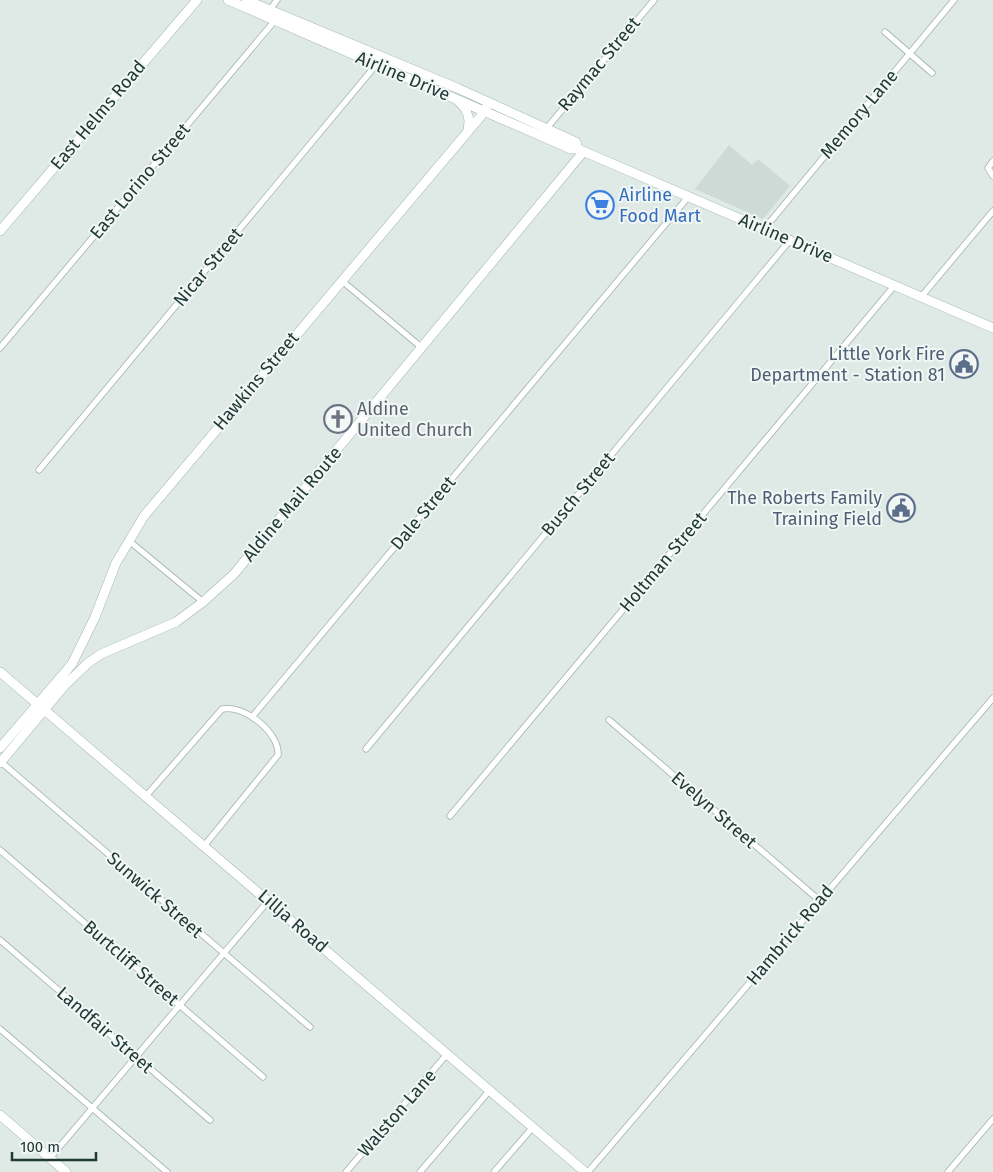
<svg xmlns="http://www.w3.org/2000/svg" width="993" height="1172" viewBox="0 0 993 1172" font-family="'Fira Sans',sans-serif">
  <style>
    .built { fill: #cedad6 }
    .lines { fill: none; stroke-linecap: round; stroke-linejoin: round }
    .street-casing { stroke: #a2b1ae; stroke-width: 7 }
    .secondary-casing { stroke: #9fb5b0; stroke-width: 10 }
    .street { stroke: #fff; stroke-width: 5.5 }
    .secondary { stroke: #fff; stroke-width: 9 }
    .labels { text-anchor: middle; stroke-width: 4; stroke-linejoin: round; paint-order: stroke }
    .street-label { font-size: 18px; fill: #213936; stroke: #f0f7f4 }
    .shop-label { font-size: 18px; fill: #366cbe; stroke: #f0f7f4; text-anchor: start }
    .service-label { font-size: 18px; fill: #4e5e75; stroke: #f0f7f4; text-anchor: end }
    .worship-label { font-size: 18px; fill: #5b616d; stroke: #f0f7f4; text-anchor: start }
  </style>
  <rect width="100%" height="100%" fill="#dfeae7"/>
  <!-- built -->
  <path class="built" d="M729,145L752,165L758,159L790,186L763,219L695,189Z"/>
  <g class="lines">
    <defs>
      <path id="street" d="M269,11L277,0
        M885,32L932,73
        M546,129L654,0
        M993,161L988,168L993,176
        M765,228L954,0
        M341,280L421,347
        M921,297L993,211
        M0,348L277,18
        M39,470L376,65
        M128,540L203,602
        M252,717L689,196
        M609,720L819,900
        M366,749L791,239
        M1,762L310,1027
        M146,796L222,709C244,704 280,733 278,755L204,846
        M450,816L895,285
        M0,850L263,1077
        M0,940L210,1120
        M0,1029L167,1172
        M50,1158L269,900
        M346,1172L448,1053
        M420,1172L490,1090
        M494,1172L533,1127
        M588,1172L993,698
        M948,1172L993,1119"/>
      <path id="secondary" d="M228,0L571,149H578L993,328
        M246,0L457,88L576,142L578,149
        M458,101C467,109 471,117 468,129
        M0,231L197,0
        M0,672L585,1172
        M0,748L72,664L95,617L116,563L144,516L481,116L489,103
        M0,763L65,685L88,663L101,654L176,622L203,602L234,574L584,151
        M0,1115L66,1172"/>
    </defs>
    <!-- street casing -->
    <use href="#street" class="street-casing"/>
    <!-- secondary casing -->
    <use href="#secondary" class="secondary-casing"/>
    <!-- street -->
    <use href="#street" class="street"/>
    <!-- secondary -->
    <use href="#secondary" class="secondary"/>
  </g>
  <!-- icons -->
  <defs>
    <symbol id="supermarket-ring" viewBox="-11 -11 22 22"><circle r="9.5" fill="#f0f7f4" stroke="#3f7fe0" stroke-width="1.5"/><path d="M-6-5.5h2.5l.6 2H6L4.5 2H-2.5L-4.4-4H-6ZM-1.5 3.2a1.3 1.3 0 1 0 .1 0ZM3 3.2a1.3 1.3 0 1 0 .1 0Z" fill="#3f7fe0"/></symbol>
    <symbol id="civic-ring" viewBox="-11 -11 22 22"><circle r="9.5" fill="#f0f7f4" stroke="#5c6f8a" stroke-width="1.5"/><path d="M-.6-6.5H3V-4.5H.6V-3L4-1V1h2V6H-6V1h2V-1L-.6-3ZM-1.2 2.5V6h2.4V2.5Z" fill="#5c6f8a"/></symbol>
    <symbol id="church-ring" viewBox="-11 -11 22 22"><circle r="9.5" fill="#f0f7f4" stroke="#6b7280" stroke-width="1.5"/><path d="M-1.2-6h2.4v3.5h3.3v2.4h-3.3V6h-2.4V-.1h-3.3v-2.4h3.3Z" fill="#6b7280"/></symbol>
  </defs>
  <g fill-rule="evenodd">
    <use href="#supermarket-ring" x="584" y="189" width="32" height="32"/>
    <use href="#civic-ring" x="948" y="348" width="32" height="32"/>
    <use href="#church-ring" x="322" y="403" width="32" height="32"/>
    <use href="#civic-ring" x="885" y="492" width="32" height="32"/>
  </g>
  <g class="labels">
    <!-- street labels -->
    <g class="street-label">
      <text transform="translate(599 64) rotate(-50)" y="6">Raymac Street</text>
      <text transform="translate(403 76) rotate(23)" y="6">Airline Drive</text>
      <text transform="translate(859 114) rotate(-50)" y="6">Memory Lane</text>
      <text transform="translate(98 115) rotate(-50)" y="6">East Helms Road</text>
      <text transform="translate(140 181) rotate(-50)" y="6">East Lorino Street</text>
      <text transform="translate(786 238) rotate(23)" y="6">Airline Drive</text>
      <text transform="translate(208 267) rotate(-50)" y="6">Nicar Street</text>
      <text transform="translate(256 381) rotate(-50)" y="6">Hawkins Street</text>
      <text transform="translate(578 494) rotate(-50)" y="6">Busch Street</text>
      <text transform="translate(292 504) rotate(-50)" y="6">Aldine Mail Route</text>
      <text transform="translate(423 513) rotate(-50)" y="6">Dale Street</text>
      <text transform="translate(663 562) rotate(-50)" y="6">Holtman Street</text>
      <text transform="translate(714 810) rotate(41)" y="6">Evelyn Street</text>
      <text transform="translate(155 895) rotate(41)" y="6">Sunwick Street</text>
      <text transform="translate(293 921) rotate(41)" y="6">Lillja Road</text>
      <text transform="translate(790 935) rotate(-50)" y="6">Hambrick Road</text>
      <text transform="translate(131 963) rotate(41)" y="6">Burtcliff Street</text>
      <text transform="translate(105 1030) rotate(41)" y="6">Landfair Street</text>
      <text transform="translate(397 1113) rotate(-49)" y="6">Walston Lane</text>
    </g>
    <!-- shop labels -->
    <g class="shop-label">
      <text x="619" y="201">Airline<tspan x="619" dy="21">Food Mart</tspan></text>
    </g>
    <!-- service labels -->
    <g class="service-label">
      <text x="945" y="360">Little York Fire<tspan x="945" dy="21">Department - Station 81</tspan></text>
      <text x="882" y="504">The Roberts Family<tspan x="882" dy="21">Training Field</tspan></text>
    </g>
    <!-- worship labels -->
    <g class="worship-label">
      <text x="357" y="415">Aldine<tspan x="357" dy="21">United Church</tspan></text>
    </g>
  </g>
  <!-- scale -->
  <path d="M12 1152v8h84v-8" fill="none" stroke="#213936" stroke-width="2.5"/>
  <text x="20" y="1152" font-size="15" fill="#213936" stroke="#f0f7f4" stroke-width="4" paint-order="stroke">100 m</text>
</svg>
